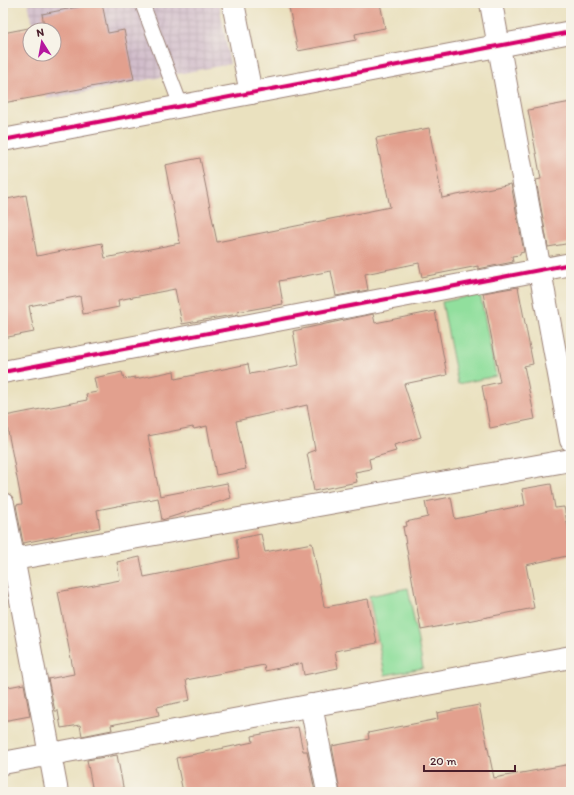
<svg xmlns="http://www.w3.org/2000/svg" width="574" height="795" viewBox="0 0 574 795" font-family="Itim,sans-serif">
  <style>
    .industrial { fill: url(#industrial-grid) }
    .green { fill: #91df9d; stroke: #6e7f64 }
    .building { fill: #e2a08e; fill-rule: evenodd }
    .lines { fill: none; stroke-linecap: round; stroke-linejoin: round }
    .service-casing { stroke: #9a8075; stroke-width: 16 }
    .minor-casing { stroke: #9a8075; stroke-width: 24 }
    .tertiary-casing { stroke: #9a8075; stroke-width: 24 }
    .service { stroke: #fff; stroke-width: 14 }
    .minor { stroke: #fff; stroke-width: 22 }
    .tertiary { stroke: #fff; stroke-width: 22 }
    .cycleway-casing { stroke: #f7f3e8; stroke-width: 6 }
    .cycleway { stroke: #d6006c; stroke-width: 4 }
  </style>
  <defs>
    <pattern id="industrial-grid" width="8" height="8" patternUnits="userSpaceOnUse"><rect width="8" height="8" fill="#d1bdcb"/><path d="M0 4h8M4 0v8" fill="none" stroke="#b5a2ae"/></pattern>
  </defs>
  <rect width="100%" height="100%" fill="#f7f3e8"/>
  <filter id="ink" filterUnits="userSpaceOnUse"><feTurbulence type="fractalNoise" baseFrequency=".025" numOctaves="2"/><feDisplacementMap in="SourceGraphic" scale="8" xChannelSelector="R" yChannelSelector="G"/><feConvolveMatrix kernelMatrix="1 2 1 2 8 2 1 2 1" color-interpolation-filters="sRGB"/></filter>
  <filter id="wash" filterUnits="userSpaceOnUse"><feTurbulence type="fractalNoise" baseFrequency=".012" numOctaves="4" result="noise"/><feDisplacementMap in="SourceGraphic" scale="16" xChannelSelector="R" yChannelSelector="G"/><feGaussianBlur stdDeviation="0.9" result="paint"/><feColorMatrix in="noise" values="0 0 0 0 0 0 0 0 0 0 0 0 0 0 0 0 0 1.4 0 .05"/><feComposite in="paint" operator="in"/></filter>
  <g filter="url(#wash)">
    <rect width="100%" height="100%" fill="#eae1bf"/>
    <!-- industrial -->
    <path class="industrial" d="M28,3H219L230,64L47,99L38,54H54V30H34Z"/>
    <!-- green -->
    <path class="green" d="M480,294L496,376L458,384L442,302Z
      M408,588L423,668L385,675L369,596Z"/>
    <g id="blocks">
      <!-- building -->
      <path class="building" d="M98,3H102L108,33L124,30L134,79L3,103V33L44,25L42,14ZM30,30H54V54H30Z
        M288,3H380L385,28L355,34L356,40L298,51Z
        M571,102V243L548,247L536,180L541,179L528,110Z
        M429,128L442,198L511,184L524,252L520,253V255L512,256L513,262L478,269V266L422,277L419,263L365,274L368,290L336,296L331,271L279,281L283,304L237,312L238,314L182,324L175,289L118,300L119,307L83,314L80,296L29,306L34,332L3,338V200L26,195L37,256L102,243L105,258L180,243L165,165L200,158L217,242L390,207L376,138Z
        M518,287L533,364L524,366L535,419L490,428L482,386L500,382L483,293Z
        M435,311L447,375L404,384L421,437L394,445L396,451L369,459L371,469L355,472L357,482L314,491L307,453L315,450L307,405L236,421L246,469L216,475L207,426L194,429L193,427L148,436L160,496L227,483L231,498L162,520L158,498L97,510L100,528L23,543L16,505L22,504L5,416L87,400L86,394L97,392L94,378L122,372L124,379L135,377V379L174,371L175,379L248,364L250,374L299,365L293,331L373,314L375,323Z
        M551,484L555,508L564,507L571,543V555L526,565L534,608L421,630L403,527L407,526L406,522L428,517L425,502L451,497L455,519L525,505L522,489Z
        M261,534L265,552L312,543L324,606L326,607L368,599L377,643L335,651L338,668L304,675L302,663L265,671L264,665L186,680L190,700L157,707L159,715L111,725L112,730L82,736L80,725L61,728L58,711H55L48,679L74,674L58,592L120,580L117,562L140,557L144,577L239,558L236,539Z
        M24,684L30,716L3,721V688Z
        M479,705L494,778L571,764V792H340L332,746L369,739L368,733L438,719L437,713Z
        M298,727L303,751H307L315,792H183L176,758L253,742L252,736Z
        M117,755L124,792H93L87,760Z"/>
    </g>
  </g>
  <g filter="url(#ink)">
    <use href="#blocks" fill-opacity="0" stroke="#9a8075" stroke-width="1"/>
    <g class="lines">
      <defs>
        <path id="service" d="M142,3L181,106"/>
        <path id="minor" d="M233,3L251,93
          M491,3L571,440
          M3,372L571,264
          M3,504L57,792
          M3,561L571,460
          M311,705L328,792
          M3,763L571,657"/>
        <path id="tertiary" d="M3,140L571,32"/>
      </defs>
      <!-- service casing -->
      <use href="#service" class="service-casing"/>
      <!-- minor casing -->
      <use href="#minor" class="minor-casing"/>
      <!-- tertiary casing -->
      <use href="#tertiary" class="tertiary-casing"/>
      <!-- service -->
      <use href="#service" class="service"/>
      <!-- minor -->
      <use href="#minor" class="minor"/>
      <!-- tertiary -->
      <use href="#tertiary" class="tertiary"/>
      <defs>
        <path id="cycleway" d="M3,140L571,32
          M3,372L571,264"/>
      </defs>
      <!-- cycleway casing -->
      <use href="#cycleway" class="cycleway-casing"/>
      <!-- cycleway -->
      <use href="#cycleway" class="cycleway"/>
    </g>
  </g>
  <!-- margin -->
  <rect width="574" height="795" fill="none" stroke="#f7f3e8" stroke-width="16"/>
  <!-- north arrow -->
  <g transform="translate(42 42) rotate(349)"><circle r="19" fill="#f7f3e8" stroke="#b29e9c"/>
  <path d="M0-3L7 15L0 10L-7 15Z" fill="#b5179e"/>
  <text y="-6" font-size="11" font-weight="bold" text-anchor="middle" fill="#4a1f2b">N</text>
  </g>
  <!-- scale -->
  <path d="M424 765v6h91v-6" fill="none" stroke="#4a1f2b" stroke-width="2"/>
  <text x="430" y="765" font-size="12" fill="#4a1f2b" stroke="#f7f3e8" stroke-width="3" paint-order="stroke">20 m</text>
</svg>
